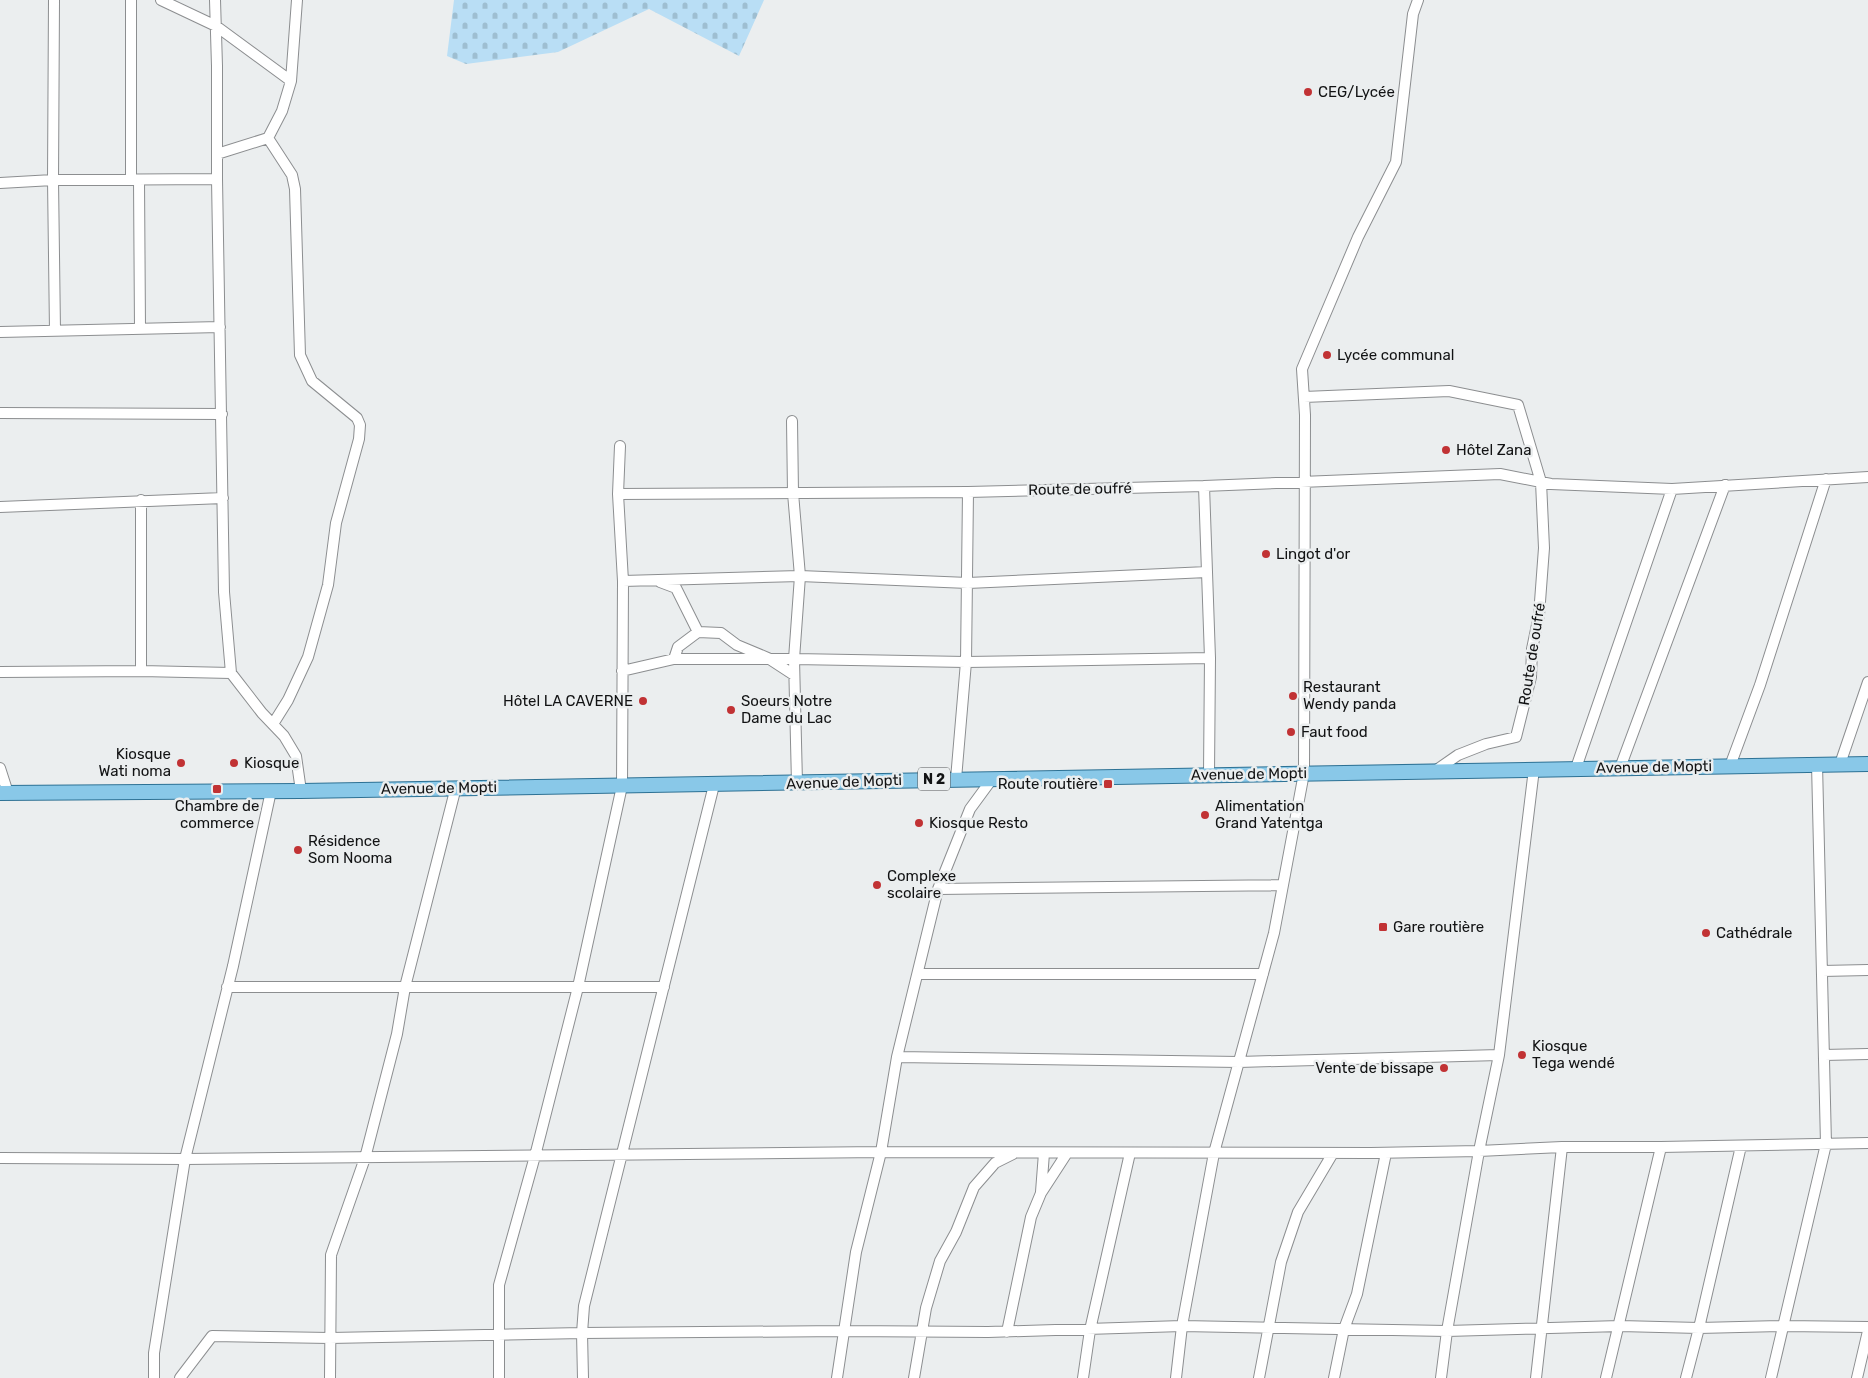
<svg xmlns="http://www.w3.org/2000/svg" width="1868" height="1378" viewBox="0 0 1868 1378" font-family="Rubik,sans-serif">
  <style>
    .cemetery { fill: url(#cemetery-stones) }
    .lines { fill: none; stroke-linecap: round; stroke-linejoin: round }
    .minor-casing { stroke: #8c8e90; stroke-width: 12 }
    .major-casing { stroke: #2d7194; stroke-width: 16 }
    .minor { stroke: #fff; stroke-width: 10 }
    .major { stroke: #89c8e8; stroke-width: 14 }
    .poi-dot { fill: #c13234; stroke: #ebeeef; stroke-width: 2 }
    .labels { text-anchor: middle; stroke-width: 5; stroke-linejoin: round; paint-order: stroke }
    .shield { fill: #ebeeef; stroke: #535556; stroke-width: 1 }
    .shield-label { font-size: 14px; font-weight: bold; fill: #121314 }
    .poi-label { font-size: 15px; fill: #121314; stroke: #ebeeef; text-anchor: start }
    .street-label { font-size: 15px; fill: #121314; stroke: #ebeeef }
  </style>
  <defs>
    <pattern id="cemetery-stones" width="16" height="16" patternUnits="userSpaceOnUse" patternTransform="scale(1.25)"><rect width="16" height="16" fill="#b9def5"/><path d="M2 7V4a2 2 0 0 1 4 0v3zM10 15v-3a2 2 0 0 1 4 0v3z" fill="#9ebed1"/></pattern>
  </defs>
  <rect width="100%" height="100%" fill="#ebeeef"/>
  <!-- cemetery -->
  <path class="cemetery" d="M454,0H764L739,56L649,9L558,52L466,64L447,56Z"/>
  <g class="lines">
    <defs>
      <path id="minor" d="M54,0L53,180L55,331
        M161,0L216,26L291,81
        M215,0L217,66V179L224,592L231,673L262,713L284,736L296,756L301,791
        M268,138L292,175L295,189L300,355L312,381L357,418L360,425L359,439L336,523L328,585L308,657L288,700L273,724
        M217,154L268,138L282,111L291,81L297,0
        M131,180V0
        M139,180L140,329
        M0,183L53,180L217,179
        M0,332L220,327
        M1304,397L1449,391L1518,405L1541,482L1544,548L1539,615L1532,649L1531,677L1516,737L1486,744L1458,755L1435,771
        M0,413L222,414
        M792,421L793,493L800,576L794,659L797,783
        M1204,486L1210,658L1209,774
        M618,494L968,492L1204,486L1500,474L1551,484L1672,489L1868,477
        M141,500V671
        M0,507L223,498
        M623,581L800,576L968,583L1207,572
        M660,582L676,588L698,632L721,633L737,645L768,658L794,675
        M674,659L678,647L698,632
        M622,671L674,659H794L966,662L1210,658
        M0,672L141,671L231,673
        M1840,764L1868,682
        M1730,766L1760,685L1826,479
        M0,768L8,793
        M1576,768L1672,489
        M1620,768L1725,485
        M956,779L966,662L968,492
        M938,889L1283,885
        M1822,971L1868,970
        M918,974H1263
        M227,987H664
        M1824,1055L1868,1054
        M897,1057L1239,1062L1499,1055
        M0,1158L185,1159L881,1152L1371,1153L1479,1151L1562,1147H1661L1868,1143
        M1041,1192L1044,1153
        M1007,1332L1031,1217L1041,1193L1067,1153
        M154,1378V1353L185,1159L233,966L271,791
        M180,1378L212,1336L330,1338L582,1333L844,1331L988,1332L1182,1326L1447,1331L1620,1326L1699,1328L1783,1326L1868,1327
        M330,1378L331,1255L365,1158L397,1034L405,987L456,787
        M499,1378V1285L535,1156L578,987L622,786L623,581L618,494L620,446
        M583,1378L582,1333L584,1306L714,785
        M837,1378L856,1252L881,1152L897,1057L938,889L970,809L992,779
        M914,1378L926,1308L940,1261L956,1232L974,1187L995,1163L1013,1154
        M1083,1378L1090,1330L1130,1153
        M1176,1378L1182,1326L1214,1153L1274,933L1304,773L1305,415L1302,369L1358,237L1396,162L1413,14L1418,0
        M1259,1378L1281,1262L1298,1212L1333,1153
        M1334,1378L1344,1329L1357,1294L1386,1153
        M1441,1378L1447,1331L1479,1151L1499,1055L1534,769
        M1536,1378L1562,1147
        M1606,1378L1661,1147
        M1686,1378L1699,1328L1741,1146
        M1771,1378L1826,1144L1817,764
        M1857,1378L1868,1331"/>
      <path id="major" d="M0,793L301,791L1868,764"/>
    </defs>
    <!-- minor casing -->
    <use href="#minor" class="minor-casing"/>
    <!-- major casing -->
    <use href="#major" class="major-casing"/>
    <!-- minor -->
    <use href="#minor" class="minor"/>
    <!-- major -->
    <use href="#major" class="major"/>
  </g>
  <!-- markers -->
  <g class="poi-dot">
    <circle cx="1308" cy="92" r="5"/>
    <circle cx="1327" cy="355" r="5"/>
    <circle cx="1446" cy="450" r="5"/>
    <circle cx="1266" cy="554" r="5"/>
    <circle cx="1293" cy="696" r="5"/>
    <circle cx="643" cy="701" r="5"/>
    <circle cx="731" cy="710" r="5"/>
    <circle cx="1291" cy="732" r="5"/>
    <circle cx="181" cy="763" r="5"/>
    <circle cx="234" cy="763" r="5"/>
    <rect x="1103" y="779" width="10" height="10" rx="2.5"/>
    <rect x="212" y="784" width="10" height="10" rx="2.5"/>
    <circle cx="1205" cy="815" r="5"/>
    <circle cx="919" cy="823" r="5"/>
    <circle cx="298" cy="850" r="5"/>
    <circle cx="877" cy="885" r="5"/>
    <rect x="1378" y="922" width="10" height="10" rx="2.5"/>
    <circle cx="1706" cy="933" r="5"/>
    <circle cx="1522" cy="1055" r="5"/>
    <circle cx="1444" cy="1068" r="5"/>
  </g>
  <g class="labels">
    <!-- shield labels -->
    <rect class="shield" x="918" y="767.5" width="32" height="23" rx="4"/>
    <g class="shield-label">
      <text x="934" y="784">N 2</text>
    </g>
    <!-- poi labels -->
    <g class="poi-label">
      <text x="1318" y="97">CEG/Lycée</text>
      <text x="1337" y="360">Lycée communal</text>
      <text x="1456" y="455">Hôtel Zana</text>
      <text x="1276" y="559">Lingot d'or</text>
      <text x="1303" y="692">Restaurant<tspan x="1303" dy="17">Wendy panda</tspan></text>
      <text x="633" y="706" text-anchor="end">Hôtel LA CAVERNE</text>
      <text x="741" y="706">Soeurs Notre<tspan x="741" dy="17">Dame du Lac</tspan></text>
      <text x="1301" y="737">Faut food</text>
      <text x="171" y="759" text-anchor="end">Kiosque<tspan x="171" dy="17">Wati noma</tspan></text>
      <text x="244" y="768">Kiosque</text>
      <text x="1098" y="789" text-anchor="end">Route routière</text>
      <text x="217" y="811" text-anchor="middle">Chambre de<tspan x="217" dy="17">commerce</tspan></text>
      <text x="1215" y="811">Alimentation<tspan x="1215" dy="17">Grand Yatentga</tspan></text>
      <text x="929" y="828">Kiosque Resto</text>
      <text x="308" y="846">Résidence<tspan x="308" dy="17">Som Nooma</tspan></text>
      <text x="887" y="881">Complexe<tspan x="887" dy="17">scolaire</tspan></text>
      <text x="1393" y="932">Gare routière</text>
      <text x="1716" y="938">Cathédrale</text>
      <text x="1532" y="1051">Kiosque<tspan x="1532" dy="17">Tega wendé</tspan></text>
      <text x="1434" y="1073" text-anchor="end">Vente de bissape</text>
    </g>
    <!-- street labels -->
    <g class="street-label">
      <text transform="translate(1080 489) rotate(-1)" y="5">Route de oufré</text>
      <text transform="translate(1532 654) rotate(-81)" y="5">Route de oufré</text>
      <text transform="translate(1654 767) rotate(-1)" y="5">Avenue de Mopti</text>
      <text transform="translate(1249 774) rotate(-1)" y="5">Avenue de Mopti</text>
      <text transform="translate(844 782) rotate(-2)" y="5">Avenue de Mopti</text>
      <text transform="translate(439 788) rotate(-1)" y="5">Avenue de Mopti</text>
    </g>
  </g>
</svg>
